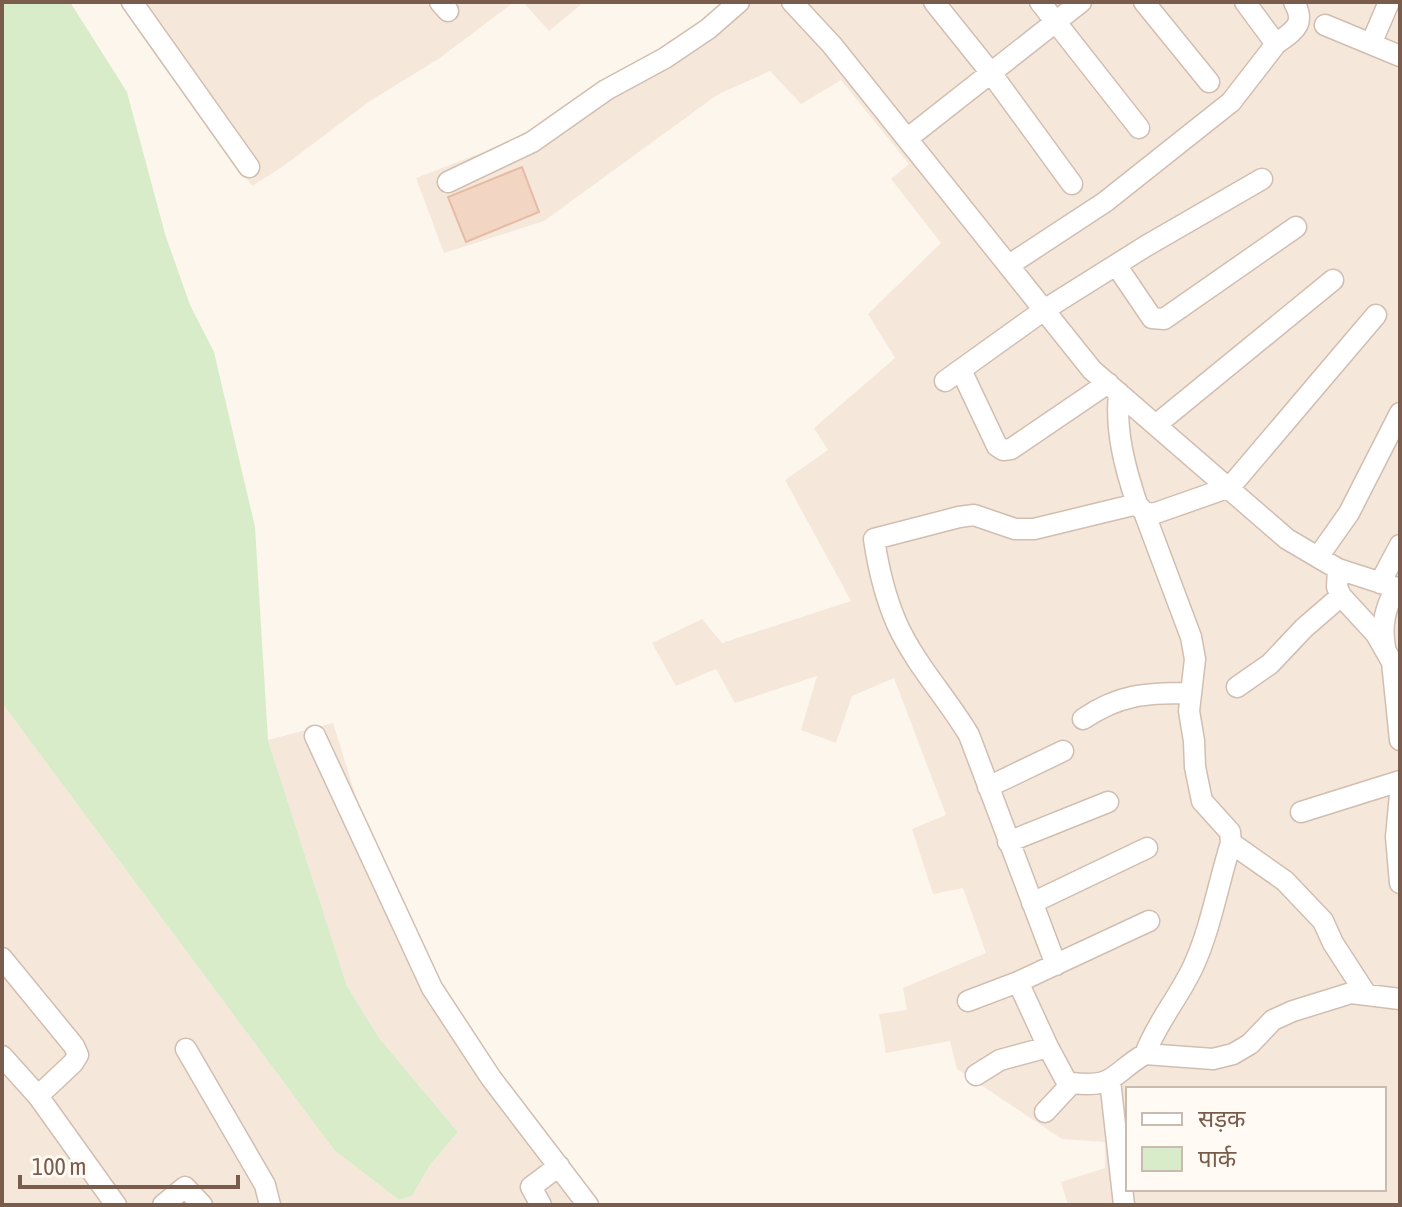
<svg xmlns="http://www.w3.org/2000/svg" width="1402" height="1207" viewBox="0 0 1402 1207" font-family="'Asap Condensed','Noto Sans Devanagari',sans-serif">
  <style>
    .residential { fill: #f5e8da; fill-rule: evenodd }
    .green { fill: #d8ecc9 }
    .building { fill: #f3d5c3; stroke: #e6bba3; stroke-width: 2 }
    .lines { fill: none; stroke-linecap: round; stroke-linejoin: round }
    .minor-casing { stroke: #d1beb0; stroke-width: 23 }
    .minor { stroke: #fff; stroke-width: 20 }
  </style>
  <rect width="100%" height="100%" fill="#fdf6ec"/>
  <!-- residential -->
  <path class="residential" d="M118,2H514L440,58L370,101L285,165L252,186Z
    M523,2H584L549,31Z
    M725,2H1400V1205H1068L1061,1182L1105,1168V1142L1062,1139L957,1069L950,1041L886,1053L879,1014L907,1010L903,988L986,953L963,888L933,894L912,829L946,815L894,678L852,696L836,743L801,730L817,676L735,703L716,669L676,686L652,643L702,619L722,643L851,601L785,480L828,450L814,428L895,358L868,314L941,243L891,179L909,164L841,80L801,104L770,71L717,95L544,221L444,253L416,178L520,138L623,69L655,58ZM1128,1089H1384V1189H1128Z
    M2,703L334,1150L399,1200L412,1196L430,1165L458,1132L379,1038L347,986L268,740L333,723L368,835L436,986L497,1075L599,1205H2Z"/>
  <!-- green -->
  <path class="green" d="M2,2H70L127,92L165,234L190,305L214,352L255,527L268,740L347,986L379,1038L458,1132L430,1165L412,1196L399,1200L334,1150L2,703Z"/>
  <!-- building -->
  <path class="building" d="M522,167L539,212L466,242L448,197Z"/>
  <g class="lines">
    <defs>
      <path id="minor" d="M132,2L249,167
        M440,2L448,11
        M792,2L832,45L1092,370L1287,539L1338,569L1400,589
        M934,2L991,73L1072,184
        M1040,2L1139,128
        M1144,2L1209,82
        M1389,2L1371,44L1400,56
        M1325,25L1371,44
        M1276,44C1293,31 1307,25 1294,2
        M908,138L1081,2
        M448,182L532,142L606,90L665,58L708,29L739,2
        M1009,265L1105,202L1231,102L1276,44L1245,2
        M1116,265L1152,318L1164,319L1296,227
        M961,370L997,446L1003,450L1011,449L1108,383
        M945,381L1044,310L1146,246L1262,179
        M1119,393C1115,431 1125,468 1137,504
        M1157,424L1333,280
        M1144,512L1191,637L1195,659L1189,711L1194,741L1195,767L1202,801L1230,832L1231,843C1218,884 1211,928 1193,967C1179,997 1157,1022 1145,1054
        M1318,557L1349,513L1400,413
        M1338,569L1337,587L1341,596L1376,634L1392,662L1400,740
        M1380,583L1400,545
        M1385,647C1381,625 1385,608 1396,588
        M1237,687L1270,664L1304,628L1341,596
        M1083,719C1120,694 1146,693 1189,693
        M315,736L432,988L491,1078L588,1205
        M988,787L1063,751
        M1400,794L1396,837L1400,883
        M1301,812L1400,781
        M1008,842L1108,802
        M1231,843L1285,881L1323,921L1333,943L1366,994
        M1032,903L1147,848
        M2,958L74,1046L78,1055L73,1063L38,1096L116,1205
        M1056,965L969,735C947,698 915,664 897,624C886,599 878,566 874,539L959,517L974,515L1015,529H1034L1137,504L1144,512L1153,514L1230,487L1376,315
        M1018,982L1149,921
        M968,1001L1018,982L1048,1047
        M186,1049L265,1185L270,1205
        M2,1056L38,1096
        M976,1075L1000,1060L1048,1047L1069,1086
        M1110,1080L1124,1205
        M1045,1112L1072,1083C1116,1088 1111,1074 1145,1054L1213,1059L1233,1054L1250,1044L1273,1020L1293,1011L1351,993L1400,999
        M163,1205L185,1187L202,1205
        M541,1205L531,1187L559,1166"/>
    </defs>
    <!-- minor casing -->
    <use href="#minor" class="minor-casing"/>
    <!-- minor -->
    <use href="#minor" class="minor"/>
  </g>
  <!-- border -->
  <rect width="1402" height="1207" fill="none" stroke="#7a5c4d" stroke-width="8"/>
  <!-- legend -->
  <rect x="1126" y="1087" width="260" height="104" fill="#fffaf3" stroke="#cabbb1" stroke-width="2"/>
  <rect x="1142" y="1113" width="40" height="12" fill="#ffffff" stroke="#cabbb1" stroke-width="2"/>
  <text x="1198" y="1127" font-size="24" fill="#7a5c4d">सड़क</text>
  <rect x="1142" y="1147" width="40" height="24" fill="#d8ecc9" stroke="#cabbb1" stroke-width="2"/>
  <text x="1198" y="1167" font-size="24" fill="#7a5c4d">पार्क</text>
  <!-- scale -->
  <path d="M20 1175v12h218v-12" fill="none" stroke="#7a5c4d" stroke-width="4"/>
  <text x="32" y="1175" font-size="24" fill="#7a5c4d" stroke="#fffaf3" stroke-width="6" paint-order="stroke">100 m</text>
</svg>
